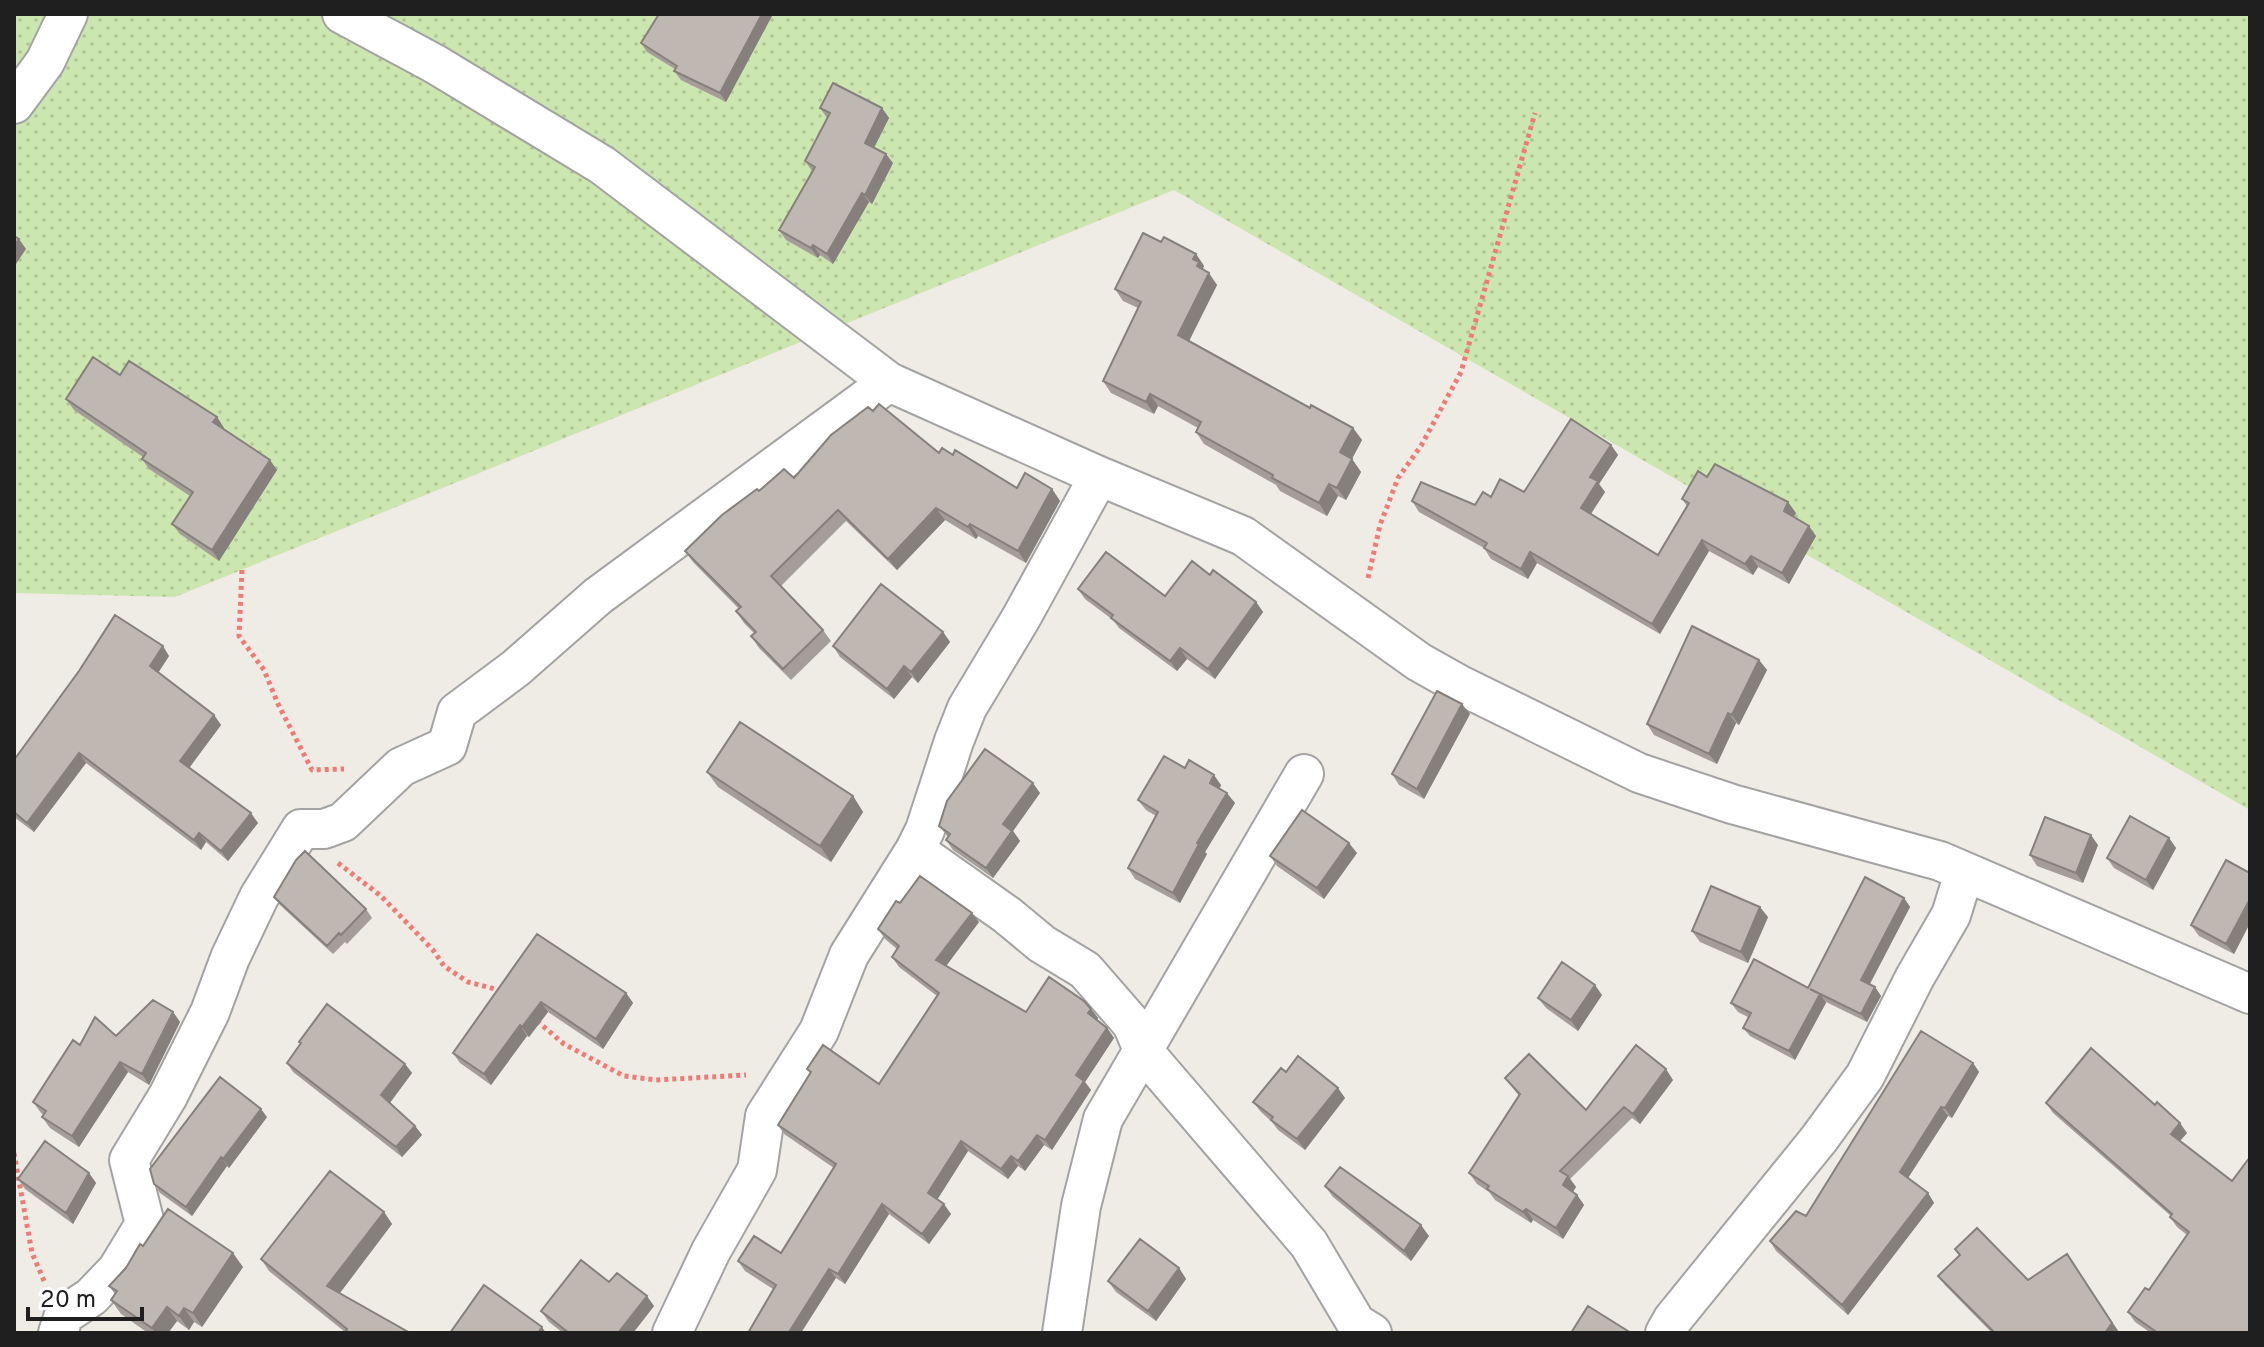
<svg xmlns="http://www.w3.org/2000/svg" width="2264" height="1347" viewBox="0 0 2264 1347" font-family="Overpass,sans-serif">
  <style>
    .grass { fill: url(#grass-dots) }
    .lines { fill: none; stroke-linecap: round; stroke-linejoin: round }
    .street-casing { stroke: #a3a3a3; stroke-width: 42 }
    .path { stroke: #f17b74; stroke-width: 5; stroke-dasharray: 4 4; stroke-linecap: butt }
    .street { stroke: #fff; stroke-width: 38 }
    .wall { fill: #a49d99 }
    .shaded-wall { fill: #86807d }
    .building { fill: #bfb7b2; stroke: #86807d; stroke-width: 2 }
  </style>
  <defs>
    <pattern id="grass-dots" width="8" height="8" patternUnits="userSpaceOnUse" patternTransform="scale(2)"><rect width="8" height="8" fill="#cce6af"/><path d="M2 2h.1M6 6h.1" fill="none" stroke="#afc596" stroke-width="1.8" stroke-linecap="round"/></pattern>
  </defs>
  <rect width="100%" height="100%" fill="#efebe5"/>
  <!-- grass -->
  <path class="grass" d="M14,14H2250V810L1174,190L175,597L14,593Z"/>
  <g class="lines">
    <defs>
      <path id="street" d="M342,14L435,64L602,165L889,382L1099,476L1243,536L1419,662L1460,685L1639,773L1732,804L1940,861L2250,994
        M14,104L45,62L68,14
        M915,850L1007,915L1042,944L1085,970L1132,1024L1144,1052L1309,1244L1356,1323L1372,1333
        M58,1333L64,1315L91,1297L117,1270L145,1224L129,1160L168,1096L210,1012L230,958L259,897L301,829H324L343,822L401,767L447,746L457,712L516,668L598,596L889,382
        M672,1333L711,1251L757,1170L765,1116L819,1031L849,955L915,850L925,830L954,741L967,708L1021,618L1099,476
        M1062,1333L1081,1206L1103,1119L1304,774
        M1665,1333L1673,1319L1819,1139L1865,1076L1915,977L1951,915L1964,873"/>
    </defs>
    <!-- street casing -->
    <use href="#street" class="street-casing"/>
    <!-- path -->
    <path class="path" d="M242,570L239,636L264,670L278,704L312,770L344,769
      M1368,578L1380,525L1398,478L1421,446L1461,372L1535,113
      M338,863L381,896L433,950L444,966L468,982L503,991
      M537,1021L564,1044L624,1076L656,1080L746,1075
      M14,1153L32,1253L45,1283"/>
    <!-- street -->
    <use href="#street" class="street"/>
  </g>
  <!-- wall -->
  <path class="wall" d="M659,14H773L726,102L681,80L674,71L675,69L647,52L641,43Z
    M820,108H882L889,118L874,147L893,163L872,204L869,202L833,264L820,255L818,258L786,240L779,230L812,171L805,161L827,118Z
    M1161,242L1196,254L1204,266L1203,268L1205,271L1217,285L1189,341L1310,408L1353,428L1362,440L1352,459L1361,472L1346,500L1338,496L1327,516L1280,491L1276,485L1204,444L1196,432L1198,428L1158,406L1154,414L1111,393L1103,381L1138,308L1123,301L1115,289Z
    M120,375L217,417L224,428L223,429L277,470L219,561L180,534L172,524L190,496L149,469L142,459L143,457L74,410L66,399Z
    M1611,445L1618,455L1599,484L1605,492L1591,514L1658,555L1687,506L1682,499L1707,477L1796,513L1793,517L1816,536L1789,584L1758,567L1753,575L1709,551L1660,634L1537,563L1528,579L1491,559L1484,548L1419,512L1412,501L1475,505L1491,497L1524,492Z
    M939,453L953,455L1017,488L1052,489L1060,501L1026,563L978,536L976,539L945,520L897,570L846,521L781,586L823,630L831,641L791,680L759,648L751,636L754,633L744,623L736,611L739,609L693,562L685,551L759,491L794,478Z
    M1210,575L1256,602L1263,612L1215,679L1187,659L1177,671L1119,628L1113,620L1085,599L1078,589L1165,596Z
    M943,632L950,642L918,683L912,677L894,699L840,657L833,646Z
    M169,656L158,673L214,715L221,725L189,767L258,823L228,861L206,842L201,850L86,763L34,832L14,817V760Z
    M1759,660L1767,670L1739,725L1736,723L1717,764L1654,735L1647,724Z
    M1470,714L1424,799L1399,785L1392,774Z
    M1185,768L1221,785L1220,788L1235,803L1205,852L1207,854L1180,903L1135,879L1128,868L1156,816L1146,810L1138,800Z
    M707,772L853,796L863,812L831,862L718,787Z
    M1040,793L1013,831L1020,841L993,878L953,850L946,840L948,837L939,826Z
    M2169,838L2176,848L2153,890L2114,868L2107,858Z
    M2098,845L2083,883L2037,866L2030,855Z
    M1357,853L1324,899L1277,866L1270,856Z
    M2250,873V923L2234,954L2199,936L2191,925Z
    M274,897L366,909L372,918L347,944L345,942L333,954L280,905Z
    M1904,898L1910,907L1870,984L1875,987L1881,996L1867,1022L1826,1002L1795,1060L1750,1036L1743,1028L1748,1017L1738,1012L1731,1003L1808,988Z
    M900,903L979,922L946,966L1026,1012L1091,1009L1098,1018L1097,1020L1107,1028L1114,1038L1085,1082L1091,1090L1052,1150L1044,1145L1025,1171L1018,1166L1008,1179L968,1151L937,1200L951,1214L929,1244L889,1214L845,1284L836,1278L773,1289L745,1271L738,1261L781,1253L834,1168L784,1134L778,1125L810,1073L807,1069L879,1084L937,996L899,967L892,957L897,949L885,939L878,929Z
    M1768,917L1748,963L1700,942L1692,931Z
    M537,934L626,993L633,1003L603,1049L548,1012L529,1037L527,1036L491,1085L460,1063L453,1053Z
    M1602,995L1578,1031L1546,1008L1538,998Z
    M173,1012L180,1022L149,1085L128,1072L79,1147L50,1128L42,1117L44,1115L41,1113L33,1102L80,1045L116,1036Z
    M299,1042L405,1064L412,1073L390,1103L415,1126L422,1135L402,1157L293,1072L287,1063L300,1044Z
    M1973,1063L1979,1072L1952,1118L1948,1116L1908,1178L1928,1193L1934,1203L1848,1315L1776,1251L1770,1241L1806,1216Z
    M1286,1072L1345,1098L1305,1150L1278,1130L1272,1122L1261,1112L1253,1102Z
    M1505,1078L1586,1110L1673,1080L1640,1124L1632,1118L1570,1179L1576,1187L1573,1192L1577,1195L1584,1205L1563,1239L1533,1220L1531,1223L1495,1200L1489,1192L1477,1184L1469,1173L1519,1096Z
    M2046,1103L2187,1133L2180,1141L2232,1181L2250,1333H2151L2135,1322L2128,1312L2149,1290L2187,1235L2177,1227L2170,1217L2171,1216L2053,1113Z
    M267,1117L229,1168L227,1166L192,1216L160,1193L154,1184Z
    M89,1173L96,1183L73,1224L25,1189L18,1179Z
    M1325,1186L1429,1236L1411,1261L1333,1197Z
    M384,1212L392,1224L340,1293L410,1333L345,1332L269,1271L261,1259Z
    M143,1246L243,1267L202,1327L194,1322L189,1330L177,1321L168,1333H148L121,1314L111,1300L115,1294L109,1286Z
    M1955,1249L2028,1280L2119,1332L1992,1333L1945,1285L1938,1276L1960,1255Z
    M1179,1268L1186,1279L1156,1321L1116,1292L1108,1281Z
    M609,1282L654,1306L633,1333H563L549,1322L541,1311Z"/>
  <!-- shaded-wall -->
  <path class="shaded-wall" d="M762,14H773L726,102L720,93Z
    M882,108L889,118L872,152L865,143Z
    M886,154L893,163L872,204L865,195Z
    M862,193L869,202L833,264L827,254Z
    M19,239L26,249L14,267V246Z
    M813,245L820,255L818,258L811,248Z
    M1196,254L1204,266L1203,268L1208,274L1209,273L1217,285L1186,347L1178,335L1193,259Z
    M1150,394L1158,406L1154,414L1146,402Z
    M217,417L224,428L221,433L213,422Z
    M1353,428L1362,440L1349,464L1340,452Z
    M1611,445L1618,455L1599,484L1605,492L1588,518L1581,508L1590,477Z
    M1352,459L1361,472L1346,500L1337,488Z
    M270,460L277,470L219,561L212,550Z
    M1329,484L1338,496L1327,516L1319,503Z
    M1052,489L1060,501L1026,563L1018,551Z
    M1788,502L1796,513L1791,521L1784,511Z
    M936,508L945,520L897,570L888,559Z
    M970,524L978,536L976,539L968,527Z
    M1809,526L1816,536L1789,584L1782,573Z
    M1702,540L1709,551L1660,634L1652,624Z
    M1530,552L1537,563L1528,579L1521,569Z
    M1751,556L1758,567L1753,575L1745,564Z
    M1256,602L1263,612L1215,679L1208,669Z
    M943,632L950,642L918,683L911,672Z
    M163,646L169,656L156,676L150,666Z
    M1180,648L1187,659L1177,671L1170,661Z
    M1759,660L1767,670L1739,725L1732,715Z
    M904,666L912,677L894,699L887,689Z
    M1462,704L1470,714L1424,799L1417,789Z
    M1728,713L1736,723L1717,764L1709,754Z
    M214,715L221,725L187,771L180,761Z
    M79,753L86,763L34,832L27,823Z
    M1214,775L1221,785L1217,793L1210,783Z
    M1033,783L1040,793L1013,831L1020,841L993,878L986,868L1003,824Z
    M1227,793L1235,803L1205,852L1207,854L1180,903L1173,893L1197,843Z
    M853,796L863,812L831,862L820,846Z
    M251,813L258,823L228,861L221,851Z
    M199,833L206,842L201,850L194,840Z
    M2091,835L2098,845L2083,883L2076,873Z
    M2169,838L2176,848L2153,890L2146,880Z
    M1349,843L1357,853L1324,899L1317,888Z
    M1904,898L1910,907L1867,989L1861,980Z
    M2250,899V923L2234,954L2226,944Z
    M1760,907L1768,917L1748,963L1741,952Z
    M972,913L979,922L943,970L936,960Z
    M1595,985L1602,995L1578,1031L1571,1020Z
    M1875,987L1881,996L1867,1022L1861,1014Z
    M626,993L633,1003L603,1049L596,1039Z
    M1820,994L1826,1003L1795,1060L1789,1051Z
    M541,1002L548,1012L529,1037L522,1027Z
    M1091,1009L1098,1018L1095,1023L1088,1013Z
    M173,1012L180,1022L149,1085L142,1074Z
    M520,1025L527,1036L491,1085L484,1074Z
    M1107,1028L1114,1038L1085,1082L1091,1090L1052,1150L1045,1140L1076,1075Z
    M120,1062L128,1072L79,1147L72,1136Z
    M1973,1063L1979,1072L1952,1118L1945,1108Z
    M405,1064L412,1073L388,1105L381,1095Z
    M1666,1069L1673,1080L1640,1124L1633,1114Z
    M1338,1088L1345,1098L1305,1150L1297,1139Z
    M1941,1107L1948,1116L1906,1181L1900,1172Z
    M261,1109L267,1117L229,1168L223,1159Z
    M2180,1123L2187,1133L2178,1143L2171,1134Z
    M415,1126L422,1135L402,1157L396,1147Z
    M1037,1135L1044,1145L1025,1171L1018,1161Z
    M961,1141L968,1151L935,1203L928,1193Z
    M1011,1156L1018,1166L1008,1179L1001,1169Z
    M221,1157L227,1166L192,1216L186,1207Z
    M89,1173L96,1183L73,1224L66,1213Z
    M1568,1176L1576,1187L1570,1196L1563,1185Z
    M1928,1193L1934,1203L1848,1315L1842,1305Z
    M1577,1195L1584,1205L1563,1239L1556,1228Z
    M882,1204L889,1214L845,1284L838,1274Z
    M944,1204L951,1214L929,1244L922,1234Z
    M1526,1209L1533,1220L1531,1223L1523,1212Z
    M384,1212L392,1224L336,1298L327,1286Z
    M1421,1225L1429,1236L1411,1261L1404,1251Z
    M233,1253L243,1267L202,1327L193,1313Z
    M2073,1264L2119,1332L2118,1333H2105Z
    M1179,1268L1186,1279L1156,1321L1148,1311Z
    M829,1269L836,1278L801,1333H790L789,1332Z
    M647,1296L654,1306L633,1333H618Z
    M167,1307L177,1321L168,1333H155L152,1328Z
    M184,1308L194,1322L189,1330L179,1316Z
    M542,1327L546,1333H538Z"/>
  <!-- building -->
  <path class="building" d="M659,14H762L720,93L674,71L677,66L641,43Z
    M833,83L882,108L865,143L886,154L865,195L862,193L827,254L813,245L811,248L779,230L815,167L805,161L830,113L820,108Z
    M1143,233L1161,242L1164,237L1196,254L1193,259L1199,262L1197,266L1209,273L1178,335L1310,408L1311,405L1353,428L1340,452L1352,459L1337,488L1329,484L1319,503L1272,478L1273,475L1196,432L1201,422L1150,394L1146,402L1103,381L1141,302L1115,289Z
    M14,236L19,239L14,246Z
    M93,357L120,375L129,361L217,417L213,422L270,460L212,550L172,524L193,492L142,459L146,453L66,399Z
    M879,404L939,453L942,448L953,455L955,450L1017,488L1025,473L1052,489L1018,551L970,524L968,527L936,508L888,559L838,510L771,576L823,630L783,669L751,636L756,632L736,611L741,607L685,551L722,515L757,489L759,491L784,469L794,478L831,435L868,407L873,411Z
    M1571,419L1611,445L1590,477L1598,481L1581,508L1658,555L1689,503L1682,499L1698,471L1707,477L1715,464L1788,502L1784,511L1809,526L1782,573L1751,556L1745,564L1702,540L1652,624L1530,552L1521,569L1484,548L1487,543L1412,501L1421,482L1475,505L1483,492L1491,497L1500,479L1524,492Z
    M1106,552L1165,596L1192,561L1210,575L1213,570L1256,602L1208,669L1180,648L1170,661L1111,618L1113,615L1078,589Z
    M881,584L943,632L911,672L904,666L887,689L833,646Z
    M115,615L163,646L150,666L214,715L180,761L251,813L221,851L199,833L194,840L79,753L27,823L14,812V760L79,671Z
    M1692,626L1759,660L1732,715L1728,713L1709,754L1647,724Z
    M1437,691L1462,704L1417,789L1392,774Z
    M740,722L853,796L820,846L707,772Z
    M985,749L1033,783L1003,824L1012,831L986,868L946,840L950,834L939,826L947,801Z
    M1164,756L1185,768L1189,760L1214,775L1210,783L1227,793L1197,843L1199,844L1173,893L1128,868L1158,812L1138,800Z
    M1302,810L1349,843L1317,888L1270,856Z
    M2130,816L2169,838L2146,880L2107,858Z
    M2045,817L2091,835L2076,873L2030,855Z
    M305,851L366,909L341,935L339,933L327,946L274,897L296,860Z
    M2226,860L2250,873V899L2226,944L2191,925Z
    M920,876L972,913L936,960L1026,1012L1049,977L1084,1001L1091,1009L1088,1013L1107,1028L1076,1075L1084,1081L1045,1140L1037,1135L1018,1161L1011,1156L1001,1169L961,1141L928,1193L944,1204L922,1234L882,1204L838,1274L829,1269L789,1332L791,1333H748L776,1285L738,1261L754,1236L781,1253L836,1164L778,1125L811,1072L807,1069L823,1045L879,1084L939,993L892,957L899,946L878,929L896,901L900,903Z
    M1865,877L1904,898L1861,980L1875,987L1861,1014L1810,989L1820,994L1789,1051L1743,1028L1751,1013L1731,1003L1754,959L1808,988Z
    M1711,886L1760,907L1741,952L1692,931Z
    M537,934L626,993L596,1039L541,1002L522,1027L520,1025L484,1074L453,1053Z
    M1562,962L1595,985L1571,1020L1538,998Z
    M153,1000L173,1012L142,1074L120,1062L72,1136L42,1117L46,1111L33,1102L73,1040L80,1045L95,1017L116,1036Z
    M327,1004L405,1064L381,1095L415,1126L396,1147L287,1063L301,1043L299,1042Z
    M1921,1031L1973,1063L1945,1108L1941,1107L1900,1172L1928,1193L1842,1305L1770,1241L1796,1211L1806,1216Z
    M1636,1045L1666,1069L1633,1114L1624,1107L1560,1171L1568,1176L1563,1185L1577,1195L1556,1228L1526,1209L1523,1212L1487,1189L1489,1186L1469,1173L1520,1094L1505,1078L1529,1054L1586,1110Z
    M2091,1048L2155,1105L2157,1102L2180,1123L2171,1134L2232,1181L2250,1157V1333H2158L2128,1312L2145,1288L2149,1290L2189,1232L2170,1217L2172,1214L2046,1103Z
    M1298,1056L1338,1088L1297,1139L1271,1120L1273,1117L1253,1102L1281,1068L1286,1072Z
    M220,1077L261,1109L223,1159L221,1157L186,1207L154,1184L150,1169Z
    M45,1141L89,1173L66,1213L18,1179Z
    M1340,1167L1421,1225L1404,1251L1325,1186Z
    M330,1171L384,1212L327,1286L410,1333H345L347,1329L261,1259Z
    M168,1209L233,1253L193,1313L184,1308L179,1316L167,1307L152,1328L111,1300L117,1291L109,1286L126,1268L140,1244L143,1246Z
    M1977,1228L2028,1280L2067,1254L2112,1323L2105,1333H1995L1938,1276L1960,1255L1955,1249Z
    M1140,1239L1179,1268L1148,1311L1108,1281Z
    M581,1260L609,1282L617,1273L647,1296L618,1333H569L541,1311Z
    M484,1285L542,1327L538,1333H450Z
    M1588,1306L1631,1333H1571Z"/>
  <!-- border -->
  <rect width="2264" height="1347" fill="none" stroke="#1f1f1f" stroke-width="32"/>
  <!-- scale -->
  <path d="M28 1307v12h114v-12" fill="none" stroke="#1f1f1f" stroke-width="4"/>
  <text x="40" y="1307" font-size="24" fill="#1f1f1f" stroke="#ffffff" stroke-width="6" paint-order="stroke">20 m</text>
</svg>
